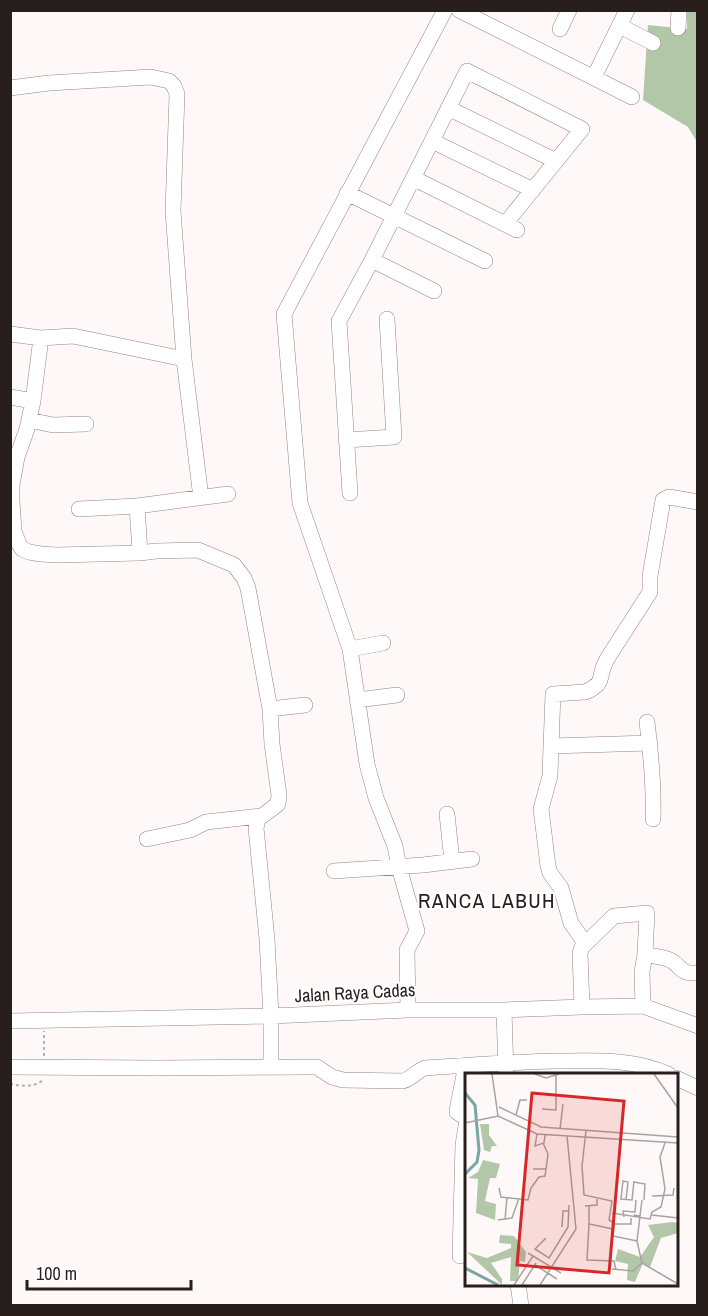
<svg xmlns="http://www.w3.org/2000/svg" width="708" height="1316" viewBox="0 0 708 1316" font-family="'Archivo Narrow',sans-serif">
  <style>
    .forest { fill: #b1c7a8 }
    .lines { fill: none; stroke-linecap: round; stroke-linejoin: round }
    .minor-casing { stroke: #98837c; stroke-width: 16 }
    .path { stroke: #b5afad; stroke-width: 2; stroke-dasharray: 3 3; stroke-linecap: butt }
    .minor { stroke: #fff; stroke-width: 15 }
    .labels { text-anchor: middle; stroke-width: 4.5; stroke-linejoin: round; paint-order: stroke }
    .street-label { font-size: 18px; fill: #281f1c; stroke: #fff }
    .quarter-label { font-size: 21px; letter-spacing: 1.5px; fill: #281f1c; stroke: #fff }
    .inset-river { fill: none; stroke: #78a6a7; stroke-width: 3 }
    .inset-road { fill: none; stroke: #a8a2a0; stroke-width: 1.5 }
    .view { fill: #d62828; fill-opacity: 0.15; stroke: #d62828; stroke-width: 3 }
    .inset-edge { fill: none; stroke: #281f1c; stroke-width: 3 }
  </style>
  <rect width="100%" height="100%" fill="#fef9f8"/>
  <!-- forest -->
  <path class="forest" d="M687,11H697V142L688,127L643,100L648,25L687,29Z"/>
  <g class="lines">
    <defs>
      <path id="minor" d="M459,10L632,97
        M620,26L653,43
        M678,28L679,10
        M560,29L569,10
        M594,77L627,10
        M10,88L49,83L151,77L169,81L174,86L177,94L173,211L184,359
        M448,108L556,161
        M432,141L533,190
        M413,178L517,230
        M347,193L485,261
        M372,260L434,291
        M10,334L41,338L73,336L184,359L201,498
        M10,397L33,401L27,429L17,457L12,485V501L14,531L19,544L22,549L29,552L41,554L57,555L140,553L156,551L198,550L234,565L244,578L248,588L270,709L272,744L279,795L278,804L258,819L256,828L267,939L271,1016V1067
        M33,401L41,338
        M29,420L53,425L86,424
        M346,440L394,437L387,319
        M350,493L339,321L372,260L467,71L582,129L505,224
        M79,509L137,506
        M140,553L137,506L228,494
        M350,649L383,643
        M357,700L397,695
        M270,709L305,705
        M647,722C651,754 654,787 653,819
        M551,746L553,694L585,692L590,690L598,684L600,680L603,668L607,659L650,592V576L663,500L669,497L698,502
        M447,814L452,861
        M147,839L190,830L206,822L261,816
        M334,871L423,865L472,859
        M585,943L571,923L561,888L550,873L548,866L541,809L550,776L551,746L650,743
        M645,954C653,956 663,957 670,960C683,966 677,974 698,973
        M582,1007L580,953L582,947L614,916L647,913L645,954L642,972L643,1006
        M408,1010L407,950L417,931L399,867L395,846L376,798L367,764L350,649L300,503L284,314L445,10
        M504,1010L506,1074
        M10,1021L271,1016L408,1010H504L582,1007L643,1006L698,1026
        M466,1065L457,1110V1112L466,1118
        M10,1067L157,1068L311,1067H317L332,1077L343,1080L402,1081C411,1080 416,1071 425,1068C468,1065 511,1062 555,1061C594,1061 632,1058 668,1074
        M676,1078L698,1088
        M460,1256L463,1145L466,1126
        M518,1284L521,1306"/>
    </defs>
    <!-- minor casing -->
    <use href="#minor" class="minor-casing"/>
    <!-- path -->
    <path class="path" d="M44,1056V1031
      M10,1084C22,1086 35,1088 44,1079"/>
    <!-- minor -->
    <use href="#minor" class="minor"/>
  </g>
  <g class="labels">
    <!-- street labels -->
    <g class="street-label">
      <text transform="translate(355 993) rotate(-3)" y="6">Jalan Raya Cadas</text>
    </g>
    <!-- quarter labels -->
    <g class="quarter-label">
      <text x="487" y="908">RANCA LABUH</text>
    </g>
  </g>
  <!-- overview -->
  <g transform="translate(465 1073)">
    <rect width="213" height="213" fill="#fef9f8"/>
    <path d="M15,51H24V62L32,73H27L25,79L19,77ZM18,87L35,91L31,105H25L20,128L31,131L30,147L11,140L13,106L3,105L13,99ZM207,149L213,150V160L196,165L185,194L178,190L170,209L162,207L163,191L150,188L153,176L175,184L189,164L183,152ZM35,162L49,163L61,179L60,189L55,188L53,208H45L46,184L26,190L37,206V212L2,179L22,185L46,175V171L34,170Z" fill="#b1c7a8"/>
    <path class="inset-river" d="M0,20L10,32L14,77L12,89L0,101M0,195L33,212"/>
    <path class="inset-road" d="M27,1L33,43M70,1L81,5L94,1M189,1L213,35M34,34L76,54L213,64M77,36L91,37V2M51,42L55,27H62M0,50L33,43L72,61L213,70M95,56L98,31M121,58L117,93L119,122L147,128L144,147L149,150L148,163L172,168M72,61L70,73L79,70L80,62M68,96H81L83,81L78,70M169,109L180,111L179,127M34,115L36,124L63,127L66,115L74,104L80,103L81,96M187,123L208,122L209,115M161,127L163,109L158,108L156,126L167,127L169,108M120,133L132,132V126M124,133V151L148,156M147,140L185,146L187,139L196,134L200,116L195,84L200,70M169,142L175,143L177,127M187,142L213,145M175,143L172,168L177,190L213,211M159,144L158,138L170,139L171,127M33,147L47,145L54,125M40,147L42,124M124,151L122,187L149,188L151,197M149,151H166V145M97,154L98,138H104M81,165L70,176L84,185L103,154L104,132M63,180L96,200M70,192L92,206M147,196L168,198L177,190M49,212L68,183M57,212L71,190M75,212L111,156L102,63"/>
    <path class="view" d="M67,20L159,28L144,200L52,192Z"/>
    <rect width="213" height="213" class="inset-edge"/>
  </g>
  <!-- border -->
  <rect width="708" height="1316" fill="none" stroke="#281f1c" stroke-width="24"/>
  <!-- scale -->
  <path d="M27 1280v9h164v-9" fill="none" stroke="#281f1c" stroke-width="3"/>
  <text x="36" y="1280" font-size="18" fill="#281f1c" stroke="#ffffff" stroke-width="4.5" paint-order="stroke">100 m</text>
</svg>
